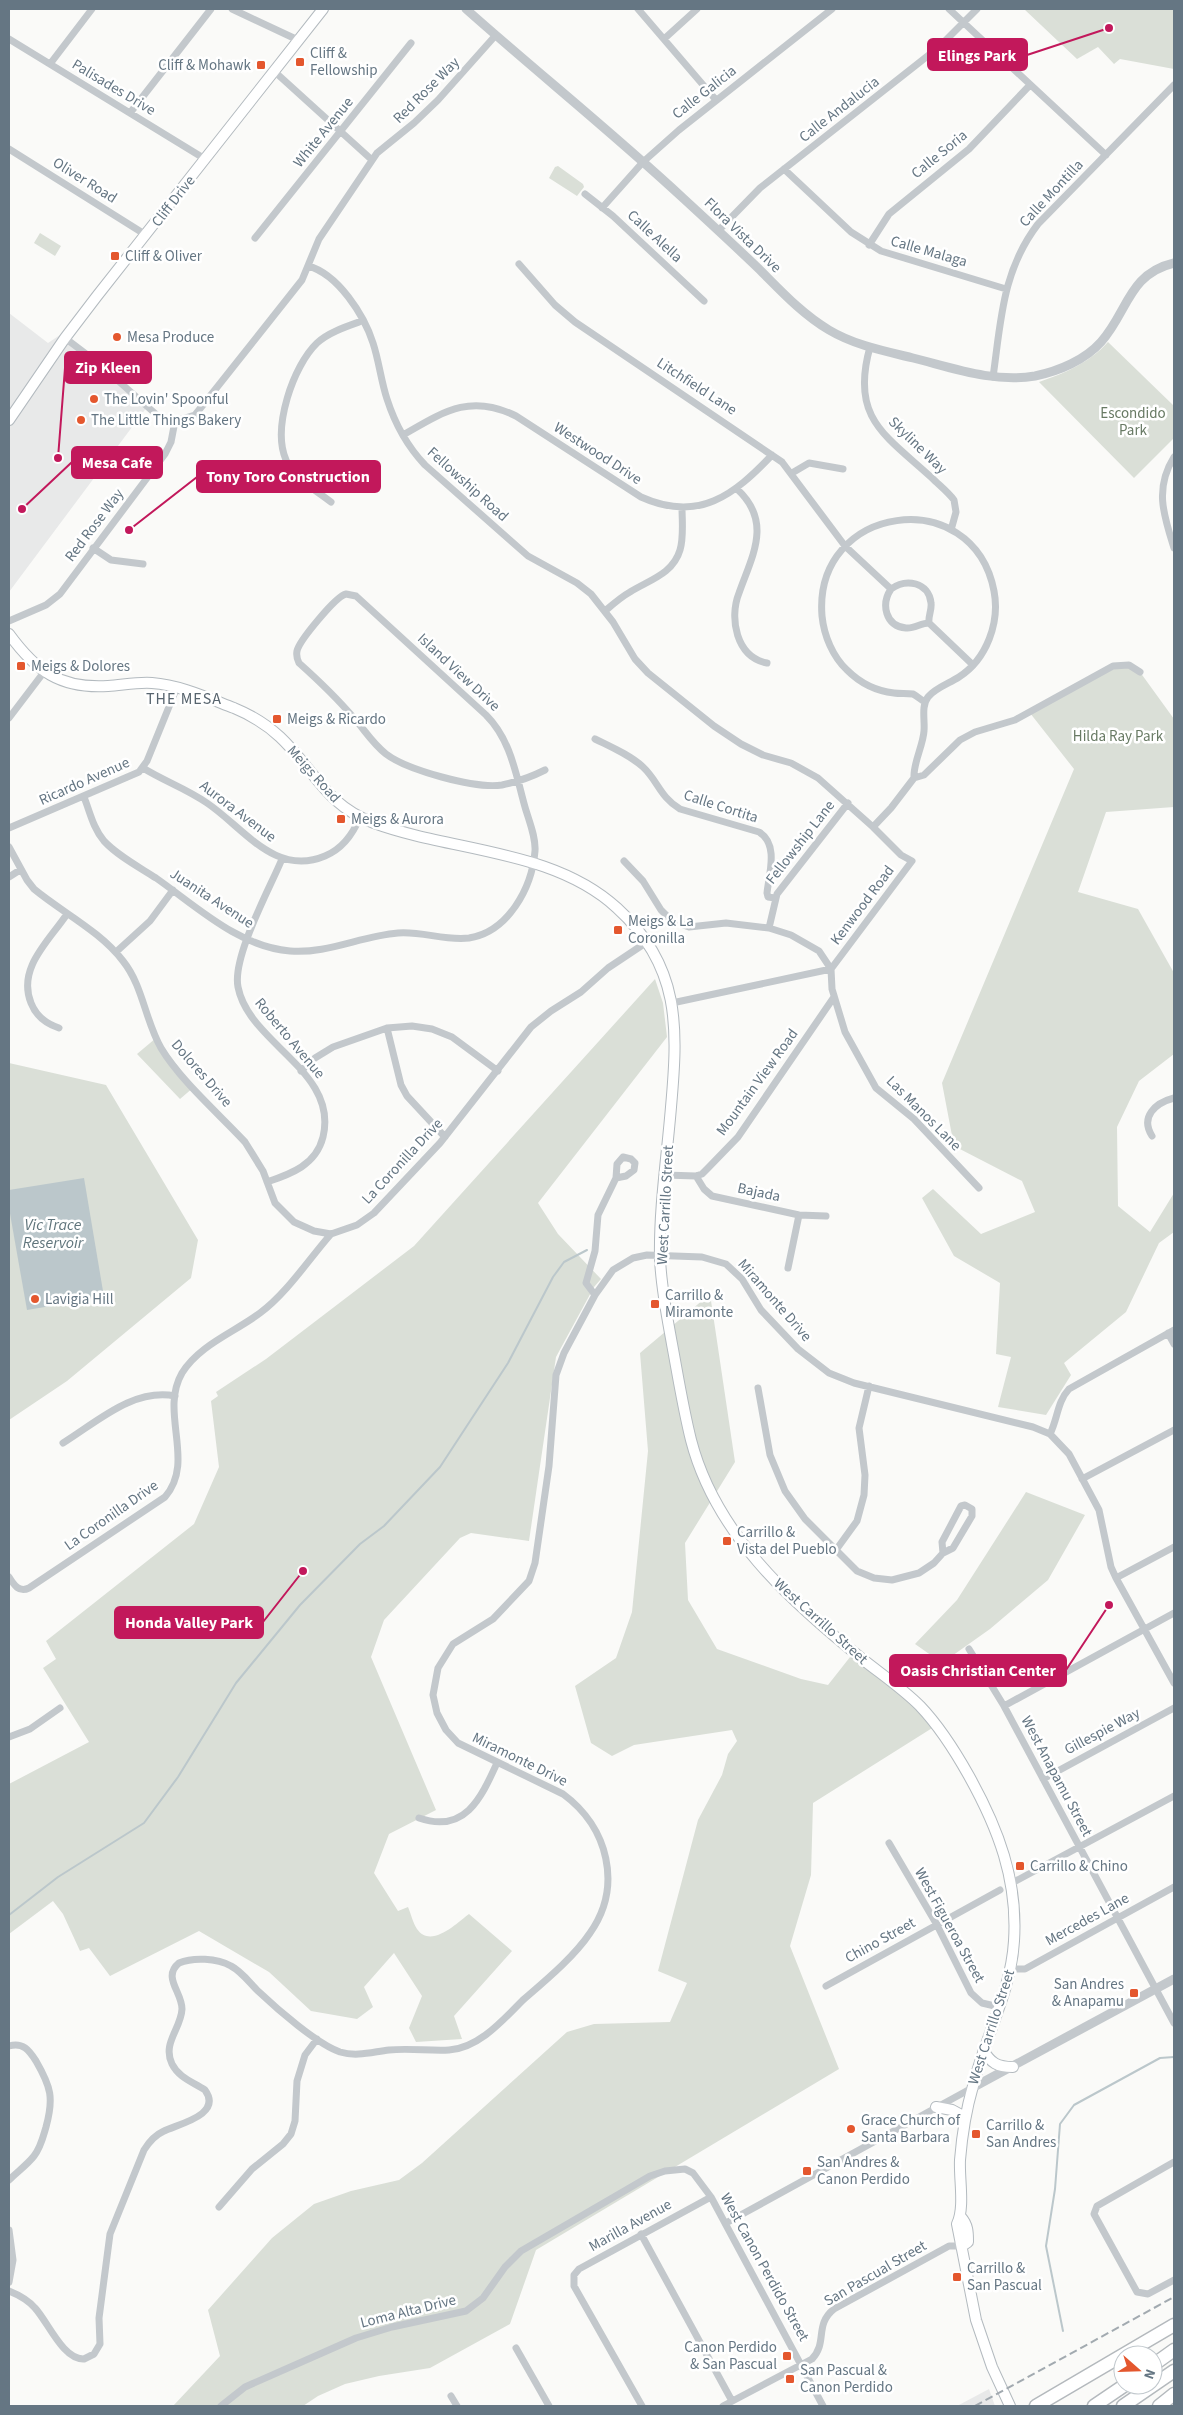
<svg xmlns="http://www.w3.org/2000/svg" width="1183" height="2415" viewBox="0 0 1183 2415" font-family="'Source Sans 3',sans-serif">
  <style>
    .built { fill: #e8e9e9 }
    .green { fill: #dadfd7 }
    .water { fill: #bbc7cb }
    .lines { fill: none; stroke-linecap: round; stroke-linejoin: round }
    .stream { stroke: #bbc7cb; stroke-width: 2 }
    .secondary-casing { stroke: #b3babf; stroke-width: 12 }
    .motorway-casing { stroke: #b4b9bd; stroke-width: 15 }
    .minor { stroke: #c3c8cc; stroke-width: 7 }
    .tertiary { stroke: #c3c8cc; stroke-width: 9 }
    .secondary { stroke: #fff; stroke-width: 10 }
    .motorway { stroke: #fff; stroke-width: 12 }
    .rail { stroke: #a2aab0; stroke-width: 2; stroke-dasharray: 8 4; stroke-linecap: butt }
    .poi-dot { fill: #e4572e; stroke: #fff; stroke-width: 2 }
    .labels { text-anchor: middle; stroke-width: 5; stroke-linejoin: round; paint-order: stroke }
    .poi-label { font-size: 15px; fill: #657683; stroke: #fff; text-anchor: start }
    .street-label { font-size: 15px; fill: #657683; stroke: #fff }
    .park-label { font-size: 15px; fill: #687a64; stroke: #fff }
    .neighbourhood-label { font-size: 16px; letter-spacing: 1px; fill: #57646e; stroke: #fff }
    .water-label { font-size: 16px; font-style: italic; fill: #60757c; stroke: #fff }
    .leader { fill: none; stroke: #c2185b; stroke-width: 2 }
    .callout-dot { fill: #c2185b; stroke: #fff; stroke-width: 2 }
    .callout { fill: #c2185b; stroke: #c2185b; stroke-width: 2 }
    .callout-label { font-size: 16px; text-anchor: middle; font-weight: bold; fill: #fff }
  </style>
  <rect width="100%" height="100%" fill="#fafaf8"/>
  <!-- built -->
  <path class="built" d="M9,313L48,343L60,335L147,407L9,592Z
    M989,2389L995,2406H957Z"/>
  <!-- green -->
  <path class="green" d="M1024,9H1174V69L1120,59L1114,64L1098,47L1077,59Z
    M558,166L583,184L584,187L577,196L549,178L555,167Z
    M40,233L61,246L55,256L34,243Z
    M1108,342L1174,406V438L1134,478L1039,382C1065,373 1089,363 1108,342Z
    M1121,665L1140,672L1174,719V807L1106,812L1078,892L1138,909L1174,973V1054L1139,1081L1117,1127L1118,1206L1150,1232L1174,1193V1232L1159,1243L1126,1312L1064,1363L1071,1375L1046,1415L998,1407L1011,1357L996,1354L1000,1283L954,1256L922,1198L933,1189L981,1234L1035,1212L1022,1181L954,1146L942,1083L1074,769L1030,713Z
    M655,979L663,1003L667,1037L538,1203L558,1234L601,1279L594,1287L556,1357L529,1541L471,1533L460,1538L384,1620L371,1657L436,1810L389,1834L374,1873L398,1911L408,1907C411,1914 413,1923 417,1929C431,1949 457,1923 469,1914L512,1951L454,2016L462,2039L416,2042L409,2028L422,1996L394,1953L364,1987L373,2007L357,2019L311,2011L269,1972L199,1931L110,1976L89,1948L80,1951L63,1914L53,1901L9,1934V1784L89,1742L43,1668L56,1659L46,1641L194,1524L219,1467L211,1401L218,1396L216,1392L266,1359L414,1246Z
    M156,1038L194,1087L180,1099L137,1054Z
    M9,1063L106,1085L198,1240L191,1278L67,1381L9,1420Z
    M710,1294L735,1462L685,1543L688,1600L717,1649L801,1679L828,1685L854,1652L937,1725L813,1803L811,1875L790,1946L839,2069L536,2250L510,2324L430,2368L379,2376L345,2384L318,2396L303,2406H173L220,2356L208,2310L272,2238L314,2204L351,2191L399,2180L422,2163L567,2032L594,2024L670,2022L687,1983L658,1971L698,1820L722,1775L728,1754L737,1741L732,1730L634,1745L612,1756L591,1743L575,1686L616,1658L632,1612L648,1451L640,1353Z
    M1026,1492L1085,1515L1048,1580L990,1629L942,1663L915,1644L957,1600Z"/>
  <!-- water -->
  <path class="water" d="M84,1178L104,1297L27,1310L9,1208V1190Z"/>
  <g class="lines">
    <!-- stream -->
    <path class="stream" d="M9,1915L58,1877L144,1823L178,1777L236,1683L300,1605L360,1544L384,1526L440,1467L508,1363L553,1277L564,1262L587,1250
      M1063,2331L1046,2246L1055,2189L1060,2124L1074,2105L1160,2058L1174,2057"/>
    <defs>
      <path id="secondary" d="M9,420L65,338L97,296L323,9
        M9,634C36,671 60,689 108,686C123,685 137,682 152,683C180,685 208,698 234,708C251,715 266,724 280,737C314,769 326,806 374,823C453,852 553,849 617,908C681,966 678,1028 671,1107C667,1156 659,1209 660,1258C661,1287 667,1316 672,1344C678,1376 683,1408 691,1440C715,1533 789,1600 861,1658C881,1674 902,1688 920,1706C940,1727 955,1751 969,1776C998,1828 1018,1880 1014,1941C1011,1992 985,2037 973,2086C966,2110 962,2135 960,2160C959,2180 965,2207 957,2224L976,2320L992,2367L1010,2406
        M983,2050C991,2063 997,2067 1013,2067
        M936,2107L952,2110L965,2117
        M961,2217C968,2225 968,2232 968,2242L962,2246"/>
      <path id="motorway" d="M1153,2365L1174,2350
        M1036,2406L1174,2325
        M1094,2406L1125,2385
        M1123,2406L1174,2371
        M1159,2406L1174,2394"/>
    </defs>
    <!-- secondary casing -->
    <use href="#secondary" class="secondary-casing"/>
    <!-- motorway casing -->
    <use href="#motorway" class="motorway-casing"/>
    <!-- minor -->
    <path class="minor" d="M232,9L298,40
      M638,9L716,100
      M949,9L1106,155
      M9,39L205,159
      M664,39L697,9
      M50,64L92,9
      M275,72L372,160
      M130,113L211,9
      M9,149L146,235
      M784,169L851,232L881,251L1006,289
      M585,194L613,216L704,301
      M602,208L643,162L679,130L832,9
      M719,230L760,188L939,47L977,9
      M255,238L411,43
      M869,245L889,214L969,149L1030,85
      M519,264L555,305L575,322L782,462L845,546L891,589C906,578 929,582 931,603C932,610 928,616 929,623L973,665
      M308,266C338,274 364,315 373,343C379,361 381,381 387,399C395,424 407,446 425,465L528,556L577,583L591,594L613,622L635,659L648,673L714,726L741,744L763,755L791,763L818,778L873,827L901,855L912,861L831,969L672,1003
      M65,338L98,363L158,416L175,421L195,415L302,280L319,239L377,153L414,123L438,100L495,36
      M870,347C850,418 885,435 932,478C939,485 948,492 954,500L956,512L951,530
      M993,377C1001,321 1002,271 1038,224L1174,85
      M403,435C443,412 470,393 516,416L641,497C699,523 734,495 772,455
      M1174,457C1154,489 1164,516 1174,548
      M792,473L809,463L843,469
      M737,489C773,522 752,556 739,593C729,618 736,657 767,663
      M331,502C316,490 293,478 286,460C272,428 293,366 317,343C329,332 348,326 362,321
      M93,548L111,560L143,564
      M891,589C881,604 885,626 906,628C914,629 921,623 929,623
      M605,611C613,604 621,597 630,592C649,580 673,574 680,550C684,537 682,521 682,507
      M9,621L46,605L60,594L165,454L171,442L175,421
      M9,718L44,672
      M595,739C611,747 630,755 643,767C658,781 660,797 680,809L759,832C779,844 769,874 767,893L768,897L775,898
      M143,768C164,781 187,789 207,803C244,828 275,877 325,856C342,849 353,834 360,817
      M914,778C913,763 923,746 924,731C925,720 921,706 928,697C935,688 950,683 959,677C987,659 1000,622 994,591C973,482 813,504 822,616C824,636 833,657 847,670C860,683 876,691 894,693C900,694 907,693 913,694C917,696 921,700 925,702
      M84,797C90,812 93,828 104,841C118,856 139,867 156,878C196,906 239,947 290,951C327,954 361,936 398,933C422,931 445,941 469,938C508,932 532,888 535,851C536,837 529,821 525,807C516,775 511,740 486,715L356,596L346,594C336,596 299,641 297,651C296,656 297,659 299,663C318,680 336,697 353,717C364,729 372,743 386,754C407,770 475,789 502,785C517,782 531,777 545,770
      M873,827L891,808L914,778L924,775L960,740L975,732L1015,720L1113,666L1129,665L1140,672
      M9,828L139,772L147,761L177,687
      M9,847L27,880L34,889C63,913 100,931 123,961C143,986 145,1020 161,1048C180,1080 219,1114 245,1142L263,1171L275,1203L294,1222L314,1231L331,1234L357,1225L374,1213L440,1143L531,1027L551,1011L581,992L608,968L647,942
      M624,861L643,881L661,910L672,921L689,927L726,923L769,928L791,935L819,951L831,969L832,989L845,1032L876,1088L914,1119L979,1188
      M9,877L20,870
      M769,928L777,894L848,803
      M116,952L150,921L173,890
      M59,1028C47,1024 36,1016 31,1003C17,968 49,941 67,914
      M387,1028L401,1085L407,1096L445,1137
      M301,1071L315,1058L333,1047L387,1028L412,1026L432,1029L452,1037L498,1071
      M1152,1136C1140,1117 1155,1103 1174,1098
      M665,1175L696,1176L702,1174L708,1168L738,1137L834,997
      M696,1176L704,1189L712,1196L799,1215L826,1216
      M267,1182C291,1174 316,1165 323,1137C339,1071 249,1044 238,987C232,957 270,888 282,859
      M788,1268L799,1215
      M595,1295L586,1283L595,1251L598,1215L616,1178L626,1176L634,1170L635,1163L631,1159L623,1157L617,1164L616,1178
      M1168,1333L1174,1344
      M758,1388L770,1455L785,1491L805,1519L857,1571L874,1578L892,1580L919,1573L934,1563L943,1553L953,1548L972,1516V1509L965,1505L961,1506L942,1542L943,1553
      M1050,1434C1058,1418 1057,1402 1069,1389L1174,1330
      M63,1443C97,1422 133,1388 175,1396
      M1082,1479L1174,1430
      M836,1550L857,1521L864,1495L865,1475L859,1428L869,1386
      M9,1577C14,1585 19,1593 29,1588L165,1497C196,1461 159,1413 182,1373C199,1345 235,1332 260,1313C287,1293 309,1259 331,1234
      M1116,1578L1174,1547
      M969,1649L1004,1706L1174,2023
      M1004,1706L1174,1613
      M9,1737L30,1729L60,1708
      M1043,1779L1174,1708
      M419,1818C465,1834 481,1798 497,1763
      M889,1843L937,1925L971,1993L982,2003L999,2007
      M1012,1883L1174,1796
      M1011,1969H1025L1174,1887
      M826,1986L1000,1890
      M9,2046C23,2042 29,2050 36,2061C51,2087 54,2098 46,2127C43,2137 41,2147 34,2156C27,2165 17,2172 9,2180
      M1174,2162L1097,2206L1094,2214L1137,2292L1148,2294L1174,2280
      M219,2207L252,2169L283,2144L291,2134L295,2121L297,2081L305,2055L317,2039
      M726,2223L972,2088
      M9,2230L13,2260L9,2282
      M641,2234L732,2401
      M9,2291C19,2295 28,2300 35,2308C48,2322 63,2360 84,2359L94,2354L100,2344L99,2318L110,2234L144,2150C149,2142 155,2135 164,2131C178,2124 223,2115 205,2090C193,2082 179,2078 172,2064C162,2043 181,2029 182,2009C182,1992 162,1977 179,1963C193,1957 217,1958 231,1966C241,1971 250,1983 258,1991C277,2009 317,2044 340,2052C357,2057 372,2052 389,2050C409,2048 429,2051 449,2050C479,2048 503,2020 523,2000C545,1981 574,1957 590,1933C623,1886 608,1827 563,1794L458,1743L446,1730L437,1713L433,1695L438,1668L453,1644L493,1619L529,1581L535,1563L549,1466L556,1375L564,1353L595,1295L613,1270L633,1258L647,1255L702,1257L726,1264L742,1279L761,1310L798,1349L829,1373L854,1383L1033,1427L1050,1434L1069,1454L1099,1510L1111,1567L1116,1578L1174,1683
      M516,2348L549,2406
      M451,2396L457,2406
      M221,2406L245,2387L356,2338L392,2327L466,2311L483,2298L505,2267L521,2251L650,2176L665,2171L685,2169L693,2173L711,2197L823,2406
      M642,2406L574,2286V2275L579,2269L711,2197
      M723,2406L812,2359C828,2342 814,2325 834,2309L949,2246H962"/>
    <!-- tertiary -->
    <path class="tertiary" d="M466,9C538,73 613,133 684,199C709,222 734,245 759,269C781,291 802,314 829,330C854,345 884,351 913,358C953,368 994,383 1035,376C1059,371 1085,360 1101,342C1128,312 1128,274 1174,263
      M972,2088L1174,1979"/>
    <!-- secondary -->
    <use href="#secondary" class="secondary"/>
    <!-- motorway -->
    <use href="#motorway" class="motorway"/>
    <!-- rail -->
    <path class="rail" d="M975,2406L1174,2297"/>
  </g>
  <!-- markers -->
  <g class="poi-dot">
    <rect x="295" y="57" width="10" height="10" rx="2.5"/>
    <rect x="256" y="60" width="10" height="10" rx="2.5"/>
    <rect x="110" y="251" width="10" height="10" rx="2.5"/>
    <circle cx="117" cy="337" r="5"/>
    <circle cx="94" cy="399" r="5"/>
    <circle cx="81" cy="420" r="5"/>
    <rect x="16" y="661" width="10" height="10" rx="2.5"/>
    <rect x="272" y="714" width="10" height="10" rx="2.5"/>
    <rect x="336" y="814" width="10" height="10" rx="2.5"/>
    <rect x="613" y="925" width="10" height="10" rx="2.5"/>
    <circle cx="35" cy="1299" r="5"/>
    <rect x="650" y="1299" width="10" height="10" rx="2.5"/>
    <rect x="722" y="1536" width="10" height="10" rx="2.5"/>
    <rect x="1015" y="1861" width="10" height="10" rx="2.5"/>
    <rect x="1129" y="1988" width="10" height="10" rx="2.5"/>
    <circle cx="851" cy="2129" r="5"/>
    <rect x="971" y="2129" width="10" height="10" rx="2.5"/>
    <rect x="802" y="2166" width="10" height="10" rx="2.5"/>
    <rect x="952" y="2272" width="10" height="10" rx="2.5"/>
    <rect x="782" y="2351" width="10" height="10" rx="2.5"/>
    <rect x="785" y="2374" width="10" height="10" rx="2.5"/>
  </g>
  <g class="labels">
    <!-- poi labels -->
    <g class="poi-label">
      <text x="310" y="58">Cliff &amp;<tspan x="310" dy="17">Fellowship</tspan></text>
      <text x="251" y="70" text-anchor="end">Cliff &amp; Mohawk</text>
      <text x="125" y="261">Cliff &amp; Oliver</text>
      <text x="127" y="342">Mesa Produce</text>
      <text x="104" y="404">The Lovin' Spoonful</text>
      <text x="91" y="425">The Little Things Bakery</text>
      <text x="31" y="671">Meigs &amp; Dolores</text>
      <text x="287" y="724">Meigs &amp; Ricardo</text>
      <text x="351" y="824">Meigs &amp; Aurora</text>
      <text x="628" y="926">Meigs &amp; La<tspan x="628" dy="17">Coronilla</tspan></text>
      <text x="665" y="1300">Carrillo &amp;<tspan x="665" dy="17">Miramonte</tspan></text>
      <text x="45" y="1304">Lavigia Hill</text>
      <text x="737" y="1537">Carrillo &amp;<tspan x="737" dy="17">Vista del Pueblo</tspan></text>
      <text x="1030" y="1871">Carrillo &amp; Chino</text>
      <text x="1124" y="1989" text-anchor="end">San Andres<tspan x="1124" dy="17">&amp; Anapamu</tspan></text>
      <text x="861" y="2125">Grace Church of<tspan x="861" dy="17">Santa Barbara</tspan></text>
      <text x="986" y="2130">Carrillo &amp;<tspan x="986" dy="17">San Andres</tspan></text>
      <text x="817" y="2167">San Andres &amp;<tspan x="817" dy="17">Canon Perdido</tspan></text>
      <text x="967" y="2273">Carrillo &amp;<tspan x="967" dy="17">San Pascual</tspan></text>
      <text x="777" y="2352" text-anchor="end">Canon Perdido<tspan x="777" dy="17">&amp; San Pascual</tspan></text>
      <text x="800" y="2375">San Pascual &amp;<tspan x="800" dy="17">Canon Perdido</tspan></text>
    </g>
    <!-- street labels -->
    <g class="street-label">
      <text transform="translate(114 87) rotate(31)" y="5">Palisades Drive</text>
      <text transform="translate(426 90) rotate(-45)" y="5">Red Rose Way</text>
      <text transform="translate(704 92) rotate(-38)" y="5">Calle Galicia</text>
      <text transform="translate(839 109) rotate(-38)" y="5">Calle Andalucia</text>
      <text transform="translate(323 132) rotate(-51)" y="5">White Avenue</text>
      <text transform="translate(939 154) rotate(-39)" y="5">Calle Soria</text>
      <text transform="translate(85 180) rotate(32)" y="5">Oliver Road</text>
      <text transform="translate(1051 193) rotate(-47)" y="5">Calle Montilla</text>
      <text transform="translate(173 201) rotate(-52)" y="5">Cliff Drive</text>
      <text transform="translate(743 235) rotate(44)" y="5">Flora Vista Drive</text>
      <text transform="translate(655 236) rotate(43)" y="5">Calle Alella</text>
      <text transform="translate(929 251) rotate(16)" y="5">Calle Malaga</text>
      <text transform="translate(697 386) rotate(33)" y="5">Litchfield Lane</text>
      <text transform="translate(918 445) rotate(44)" y="5">Skyline Way</text>
      <text transform="translate(598 453) rotate(33)" y="5">Westwood Drive</text>
      <text transform="translate(468 484) rotate(42)" y="5">Fellowship Road</text>
      <text transform="translate(94 525) rotate(-53)" y="5">Red Rose Way</text>
      <text transform="translate(459 672) rotate(43)" y="5">Island View Drive</text>
      <text transform="translate(314 774) rotate(48)" y="5">Meigs Road</text>
      <text transform="translate(84 781) rotate(-24)" y="5">Ricardo Avenue</text>
      <text transform="translate(721 806) rotate(18)" y="5">Calle Cortita</text>
      <text transform="translate(238 811) rotate(37)" y="5">Aurora Avenue</text>
      <text transform="translate(800 842) rotate(-52)" y="5">Fellowship Lane</text>
      <text transform="translate(212 898) rotate(33)" y="5">Juanita Avenue</text>
      <text transform="translate(862 905) rotate(-53)" y="5">Kenwood Road</text>
      <text transform="translate(290 1038) rotate(50)" y="5">Roberto Avenue</text>
      <text transform="translate(202 1073) rotate(49)" y="5">Dolores Drive</text>
      <text transform="translate(757 1082) rotate(-54)" y="5">Mountain View Road</text>
      <text transform="translate(924 1113) rotate(45)" y="5">Las Manos Lane</text>
      <text transform="translate(402 1161) rotate(-47)" y="5">La Coronilla Drive</text>
      <text transform="translate(759 1192) rotate(12)" y="5">Bajada</text>
      <text transform="translate(665 1205) rotate(-87)" y="5">West Carrillo Street</text>
      <text transform="translate(775 1300) rotate(49)" y="5">Miramonte Drive</text>
      <text transform="translate(111 1515) rotate(-35)" y="5">La Coronilla Drive</text>
      <text transform="translate(821 1621) rotate(42)" y="5">West Carrillo Street</text>
      <text transform="translate(1102 1731) rotate(-28)" y="5">Gillespie Way</text>
      <text transform="translate(520 1759) rotate(26)" y="5">Miramonte Drive</text>
      <text transform="translate(1057 1776) rotate(62)" y="5">West Anapamu Street</text>
      <text transform="translate(1087 1919) rotate(-29)" y="5">Mercedes Lane</text>
      <text transform="translate(950 1925) rotate(61)" y="5">West Figueroa Street</text>
      <text transform="translate(880 1940) rotate(-29)" y="5">Chino Street</text>
      <text transform="translate(991 2027) rotate(-72)" y="5">West Carrillo Street</text>
      <text transform="translate(630 2225) rotate(-29)" y="5">Marilla Avenue</text>
      <text transform="translate(765 2267) rotate(61)" y="5">West Canon Perdido Street</text>
      <text transform="translate(875 2273) rotate(-30)" y="5">San Pascual Street</text>
      <text transform="translate(408 2311) rotate(-14)" y="5">Loma Alta Drive</text>
    </g>
    <!-- park labels -->
    <g class="park-label">
      <text x="1133" y="418">Escondido<tspan x="1133" dy="17">Park</tspan></text>
      <text x="1118" y="741">Hilda Ray Park</text>
    </g>
    <!-- neighbourhood labels -->
    <g class="neighbourhood-label">
      <text x="184" y="704">THE MESA</text>
    </g>
    <!-- water labels -->
    <g class="water-label">
      <text x="53" y="1230">Vic Trace<tspan x="53" dy="18">Reservoir</tspan></text>
    </g>
  </g>
  <!-- callouts -->
  <path class="leader" d="M1109 28L1027 55M58 458L65 368M22 509L72 462M129 530L197 477M303 1571L263 1622M1109 1605L1066 1670"/>
  <g class="callout-dot">
    <circle cx="1109" cy="28" r="5"/>
    <circle cx="58" cy="458" r="5"/>
    <circle cx="22" cy="509" r="5"/>
    <circle cx="129" cy="530" r="5"/>
    <circle cx="303" cy="1571" r="5"/>
    <circle cx="1109" cy="1605" r="5"/>
  </g>
  <g class="callout">
    <rect x="928" y="39" width="99" height="31" rx="5"/>
    <rect x="65" y="352" width="86" height="31" rx="5"/>
    <rect x="72" y="447" width="90" height="31" rx="5"/>
    <rect x="197" y="461" width="183" height="31" rx="5"/>
    <rect x="115" y="1607" width="148" height="31" rx="5"/>
    <rect x="890" y="1655" width="176" height="31" rx="5"/>
  </g>
  <g class="callout-label">
    <text x="977" y="61">Elings Park</text>
    <text x="108" y="373">Zip Kleen</text>
    <text x="117" y="468">Mesa Cafe</text>
    <text x="288" y="482">Tony Toro Construction</text>
    <text x="189" y="1628">Honda Valley Park</text>
    <text x="978" y="1676">Oasis Christian Center</text>
  </g>
  <!-- border -->
  <rect width="1183" height="2415" fill="none" stroke="#657683" stroke-width="20"/>
  <!-- north arrow -->
  <g transform="translate(1138 2370) rotate(110)"><circle r="24" fill="#ffffff" stroke="#c1c8cd"/>
  <path d="M0-4L9 19L0 12L-9 19Z" fill="#e4572e"/>
  <text y="-8" font-size="14" font-weight="bold" text-anchor="middle" fill="#657683">N</text>
  </g>
</svg>
